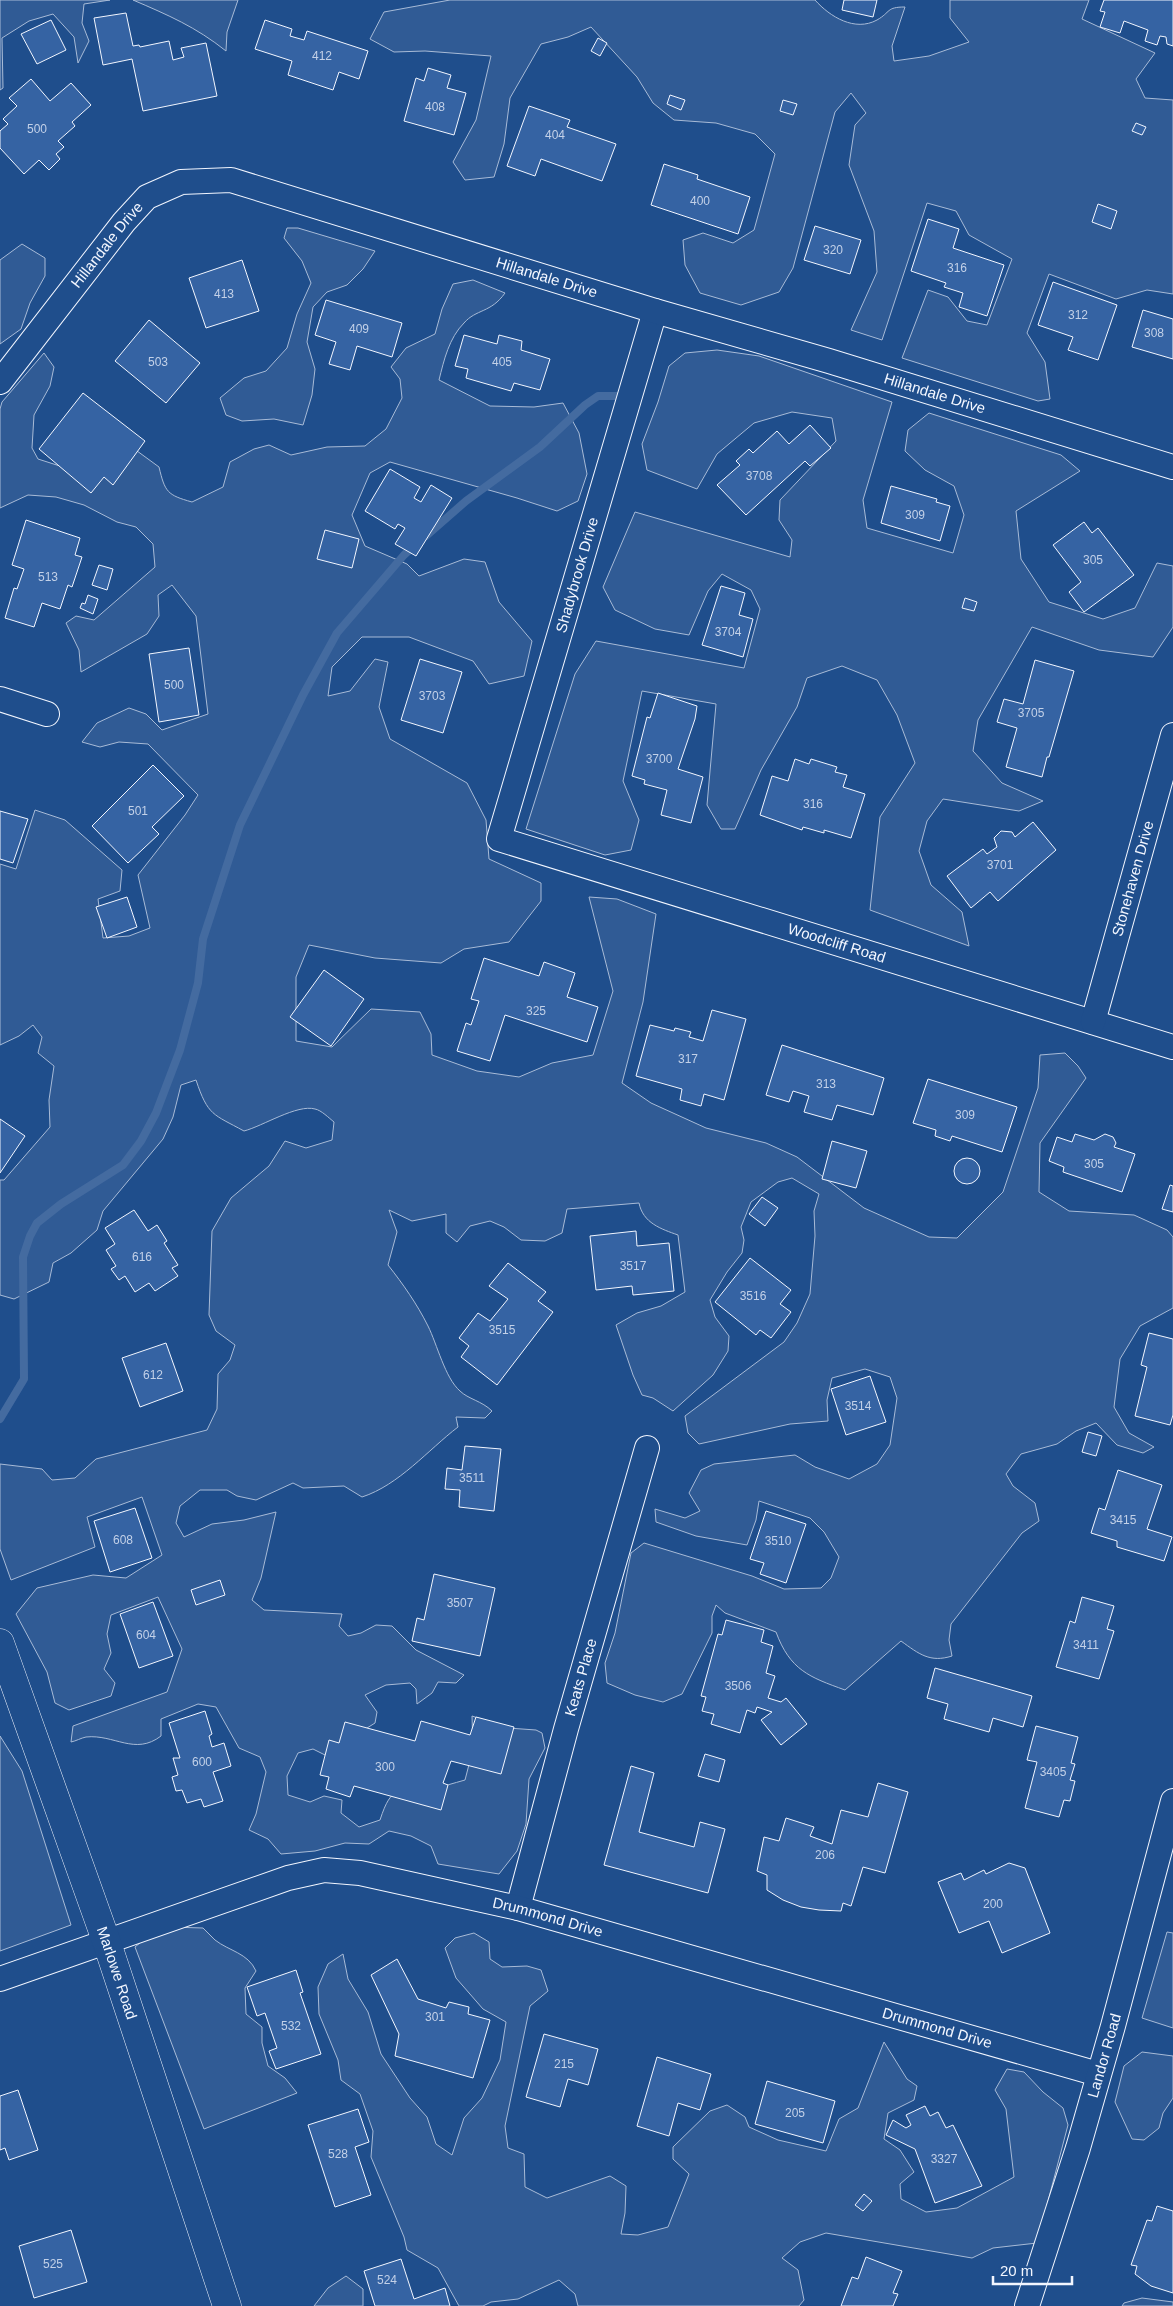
<svg xmlns="http://www.w3.org/2000/svg" width="1173" height="2306" viewBox="0 0 1173 2306" font-family="Arial,sans-serif">
  <style>
    .green { fill: #305b95; stroke: #a8bbd7 }
    .lines { fill: none; stroke-linecap: round; stroke-linejoin: round }
    .stream { stroke: #446ba0; stroke-width: 8 }
    .building { fill: #3563a3; stroke: #f2f6ff }
    .street-casing { stroke: #f2f6ff; stroke-width: 26 }
    .secondary-casing { stroke: #f2f6ff; stroke-width: 29 }
    .street { stroke: #1f4e8c; stroke-width: 24 }
    .secondary { stroke: #1f4e8c; stroke-width: 28 }
    .labels { text-anchor: middle; stroke-width: 4; stroke-linejoin: round; paint-order: stroke }
    .number-label { font-size: 12px; fill: #c3d1e8 }
    .street-label { font-size: 15px; fill: #f2f6ff; stroke: #1f4e8c }
  </style>
  <rect width="100%" height="100%" fill="#1f4e8c"/>
  <!-- green -->
  <path class="green" d="M0,0H110L84,4L82,23L89,41L78,63L74,37L53,14L29,21L2,38L3,88L0,90Z
    M133,0H238L227,32L226,51C196,27 168,15 133,0Z
    M450,0H815C830,17 855,32 877,20C891,12 886,7 905,7L892,46L894,61L929,56L969,42L950,18V0H1089L1082,19L1155,53L1136,79L1145,98L1173,100V294L1147,290L1116,299L1049,274L1027,333L1045,362L1050,399L1038,401L902,358L928,290L948,297L967,321L987,325L1012,259L969,235L956,211L927,203L882,340L851,330L877,272L874,231L849,165L855,125L866,113L851,93L835,112L793,268L779,292L741,305L700,293L685,265L683,240L703,233L733,243L754,230L775,154L755,134L716,123L674,120L653,103L637,77L591,27L568,37L541,44L510,98L504,144L494,177L465,180L453,162L476,120L491,56L425,51L394,52L370,39L384,12Z
    M287,228H298L375,251L363,269L347,285L327,292L313,307L307,342L315,369L312,395L303,425L274,419L242,421L226,415L220,398L244,378L266,371L287,348L297,314L311,283L302,261L284,238Z
    M22,244L45,258V276L30,303L21,329L0,344V260Z
    M473,280L505,293C491,313 476,309 464,323C449,338 444,360 439,380L490,406L534,407L563,403L579,433L587,474L578,501L557,511L517,498L390,462L370,473L352,515L365,546L407,564L419,576L464,559L485,562L499,602L532,641L524,676L489,684L473,661L409,637H362L332,667L328,696L350,691L375,659L388,662L379,707L390,739L467,783L486,820L489,859L541,883V901L509,942L464,949L441,963L375,958L309,945L296,977V1041L332,1047L371,1009L420,1012L431,1034L432,1055L477,1071L519,1077L552,1063L593,1055L613,991L589,897L617,899L656,914L643,1002L622,1083L651,1103L706,1128L766,1143L797,1157L864,1208L929,1237L957,1238L1003,1192L1038,1088L1040,1055L1065,1053L1078,1066L1086,1078L1040,1143L1039,1192L1069,1211L1134,1215L1167,1230L1173,1237V1308L1140,1326L1120,1359L1114,1407L1129,1433L1154,1447L1143,1453L1117,1445L1096,1423L1076,1431L1057,1444L1021,1454L1006,1474L1013,1486L1035,1503L1039,1521L1022,1533L951,1624L949,1640L952,1656C930,1663 919,1654 901,1641L845,1690C809,1677 790,1670 776,1632L725,1613L716,1605L712,1616V1633L682,1694L663,1702L635,1695L607,1683L605,1663L615,1633L631,1553L644,1543L752,1576L784,1589L821,1588L831,1578L839,1557L824,1532L810,1518L759,1501L756,1520L747,1545L696,1536L656,1522L655,1509L685,1518L700,1511L689,1493L701,1470L714,1464L795,1455L815,1467L849,1479L877,1464L890,1445L897,1398L890,1377L865,1369L832,1378L827,1400L828,1421L790,1424L699,1444L688,1433L685,1416L784,1342L797,1323L810,1294L815,1236L814,1211L819,1194L792,1178L778,1182L751,1202L741,1227L744,1240L742,1253L727,1272L710,1300L715,1317L729,1336L728,1351L713,1375L673,1411L653,1398L642,1395L633,1375L616,1325L637,1313L661,1306L685,1292L678,1235C661,1229 643,1223 639,1203L567,1209L562,1233L545,1241L521,1240L504,1227L490,1221L470,1226L457,1242L446,1233V1214L412,1221L389,1210L397,1232L388,1265C403,1284 417,1304 428,1326C437,1344 445,1378 460,1391C468,1399 482,1401 492,1411L485,1418L456,1417L458,1427C428,1450 399,1485 362,1497L344,1486L303,1488L293,1483L256,1500L237,1496L227,1490H200L180,1506L176,1523L184,1537L212,1524L244,1520L276,1512L261,1578L252,1600L264,1610L342,1614L339,1626L348,1636L361,1633L376,1625L392,1626L416,1650L464,1675L456,1683L438,1682L432,1693L417,1704L416,1689L410,1683L386,1685L365,1695L377,1712L375,1723L356,1735L331,1758L313,1749L298,1753L287,1776L288,1795L310,1802L324,1796L342,1800L341,1813L359,1827L380,1820C392,1783 398,1793 430,1789C442,1787 454,1783 465,1780L473,1749L472,1716L508,1728L536,1730L542,1733L545,1748L529,1779L526,1824L517,1851L499,1874L438,1864L431,1846L411,1836L389,1831L369,1844L345,1843L315,1851L281,1854L268,1839L249,1830L256,1814L266,1772L260,1757L239,1748L216,1707L198,1704L161,1719V1736C135,1756 114,1734 86,1737C81,1738 76,1741 71,1742L73,1726L167,1692L182,1649L158,1597L111,1615L107,1634L111,1653L104,1669L115,1683L111,1696L69,1710L55,1703L47,1672L16,1614L37,1588L93,1575L126,1578L162,1555L142,1497L87,1517L95,1547L11,1580L0,1549V1464L42,1469L52,1480L75,1478L96,1459L207,1430L217,1409L218,1374L230,1360L235,1345L216,1331L209,1315L212,1231L231,1198L269,1166L285,1141L306,1148L332,1140L334,1122C329,1118 321,1110 315,1109C297,1104 263,1126 244,1131C213,1114 208,1116 196,1080L181,1085L173,1117L163,1139L103,1211L97,1230L71,1253L53,1263L49,1282L14,1299L0,1295V1180H4L50,1127L49,1100L54,1066L38,1053L42,1037L33,1025L19,1036L0,1045V864L16,869L35,810L65,820L122,870L120,891L98,899L103,938L129,936L150,928L138,875L185,815L198,795L148,744L119,742L100,747L82,742L97,723L129,708L146,714L162,730L208,714L196,616L172,585L158,595L159,616L147,634L81,672L79,650L66,623L76,616L94,620L155,567L153,544L136,527L117,522L84,505L56,497L28,495L0,508V409L2,402L44,353L54,367L50,386L34,415L32,448L38,459L66,468L133,448L159,467C165,492 167,495 192,502L223,487L230,462L254,449L269,445L291,455L327,447L365,446L386,429L402,398L400,379L391,367L406,348L435,334L442,309L453,284Z
    M717,350L759,356L892,402L863,500L867,528L953,553L964,515L954,486L925,470L905,451L908,430L929,413L1061,455L1080,471L1016,511L1021,559L1049,602L1103,619L1135,608L1157,563L1173,566V627L1153,657L1099,650L1032,627L978,720L973,751L1002,783L1043,801L1019,811L943,799L927,821L919,851L931,885L962,912L969,946L870,910L880,817L915,763L897,715L877,680L842,666L807,678L797,707L761,770L735,829H721L707,805L716,704L642,691L623,781L639,820L631,850L605,855L526,829L575,674L596,641L744,668L760,609L751,590L722,574L708,591L689,635L655,629L615,610L603,587L635,512L790,557L792,540L779,520L780,500L836,441L832,418L792,412L754,423L717,454L697,489L647,470L642,444L658,402L669,366L685,353Z
    M0,1736L22,1771L71,1925L0,1951Z
    M170,1927L203,1928C207,1932 211,1936 215,1940C229,1951 248,1953 256,1971L245,1988L246,2014L262,2027V2043L268,2066L285,2078L297,2093L204,2129L135,1947L152,1933Z
    M1167,1932L1173,1933V2028L1142,2018Z
    M474,1933L489,1942L490,1959L502,1967L527,1966L541,1970L548,1991L530,2006L505,2126L508,2148L524,2154L525,2187L547,2198L610,2176L626,2186L625,2213L621,2234L638,2235L668,2227L689,2174L673,2159V2147L710,2111L727,2105L745,2117L749,2127L778,2140L826,2151L839,2119L858,2108L884,2042L907,2079L917,2086L914,2100L888,2113L884,2139L900,2150L914,2172L900,2184L901,2199L926,2212L957,2208L1014,2177L1006,2109L995,2090L1007,2069L1024,2072L1043,2092L1063,2108L1068,2125L1037,2243L993,2248L972,2258L826,2233L800,2242L782,2258L798,2270L804,2300L799,2306H578L575,2294L559,2280L518,2299L491,2302L483,2306H459L438,2268L407,2250L404,2237L371,2157L373,2131L360,2094L341,2080L338,2060L319,2014L318,1987L328,1964L343,1954L348,1979L368,2012L381,2054L410,2098L427,2117L436,2144L452,2155L464,2118L482,2098L500,2060L506,2022L483,2009L456,1978L445,1948L455,1938Z
    M1142,2052L1173,2056V2098L1163,2113L1159,2128L1144,2140L1132,2139L1115,2102L1124,2066Z
    M346,2276L363,2289V2306H314L328,2288Z
    M1142,2298L1173,2302V2306H1122L1124,2303Z"/>
  <g class="lines">
    <!-- stream -->
    <path class="stream" d="M426,536L466,501L540,447L585,405L598,396H626
      M0,1419L24,1379L23,1257L30,1236L37,1223L61,1204L123,1165L141,1141L156,1113L180,1050L198,983L203,939L240,825L303,695L337,633L404,555L415,545"/>
  </g>
  <!-- building -->
  <path class="building" d="M844,0H877L873,17L842,10Z
    M1104,0H1173V46L1167,44L1166,37L1160,36L1157,45L1145,41L1148,30L1124,21L1120,33L1100,27L1105,12L1100,11Z
    M126,13L133,46L139,45L140,47L169,41L173,60L184,57L181,48L206,43L217,96L143,111L132,59L103,65L94,18Z
    M51,20L66,50L37,64L21,34Z
    M265,20L292,29L290,36L304,40L307,31L368,51L359,79L339,72L333,90L288,75L292,61L255,49Z
    M598,38L607,43L600,56L591,51Z
    M428,68L451,75L447,88L466,93L454,135L404,121L416,78L424,81Z
    M31,79L50,101L71,83L91,105L72,122L75,126L58,141L64,147L56,154L60,159L49,170L39,160L24,174L0,148V131L8,124L3,119L17,106L9,98Z
    M670,95L685,100L681,110L667,104Z
    M783,100L797,104L793,115L780,111Z
    M529,106L570,120L567,127L616,144L602,181L541,159L535,176L507,166Z
    M1136,123L1146,127L1142,135L1132,131Z
    M664,164L698,175L697,179L750,197L738,234L651,205Z
    M1098,204L1117,211L1111,229L1092,222Z
    M928,219L959,229L953,248L1004,265L987,316L959,307L963,293L944,287L946,283L911,271Z
    M815,226L861,240L850,274L804,260Z
    M242,260L259,311L206,328L189,278Z
    M1053,282L1117,305L1098,360L1068,350L1073,337L1038,325Z
    M326,300L402,323L392,357L357,346L350,370L329,364L336,342L315,335Z
    M1143,310L1173,319V359L1132,347Z
    M149,320L200,363L166,403L115,361Z
    M464,335L497,344L499,335L522,341L521,350L550,359L540,390L514,383L511,391L466,378L468,369L455,366Z
    M83,393L145,441L113,485L104,477L91,493L39,449Z
    M810,425L831,448L810,466L805,461L746,515L717,485L740,465L736,461L749,449L753,453L777,431L789,444Z
    M390,469L420,487L414,498L421,502L431,485L452,498L416,556L395,544L405,528L398,524L395,529L365,511Z
    M891,486L937,499L936,502L950,506L940,541L881,523Z
    M26,520L80,538L75,555L82,557L72,587L68,585L60,609L42,603L34,627L5,618L14,588L17,589L24,569L12,565Z
    M1084,522L1092,533L1098,528L1134,575L1084,612L1069,592L1081,582L1053,545Z
    M325,530L359,539L352,568L317,559Z
    M99,565L113,569L107,590L92,585Z
    M721,586L745,593L739,615L753,619L743,657L702,645Z
    M88,595L98,599L93,614L80,608L82,603L85,604Z
    M965,598L977,602L974,611L962,608Z
    M189,648L199,715L159,722L149,654Z
    M420,659L462,672L443,733L401,720Z
    M1035,660L1074,671L1049,757H1047L1042,777L1006,767L1017,728L997,722L1004,699L1023,704Z
    M658,693L697,706L695,719L678,769L703,777L691,823L661,815L667,790L644,784L645,780L632,776L647,717L650,718Z
    M795,759L809,764L811,759L837,767L835,772L847,775L843,787L865,794L851,838L824,830V833L803,827L802,830L760,815L772,776L788,781Z
    M153,765L184,796L152,827L159,834L128,863L92,826Z
    M0,811L28,819L13,863L0,859Z
    M1033,822L1056,850L998,901L990,892L971,908L947,876L983,849L987,854L997,847L994,838L1001,831L1012,832L1015,837Z
    M127,897L137,927L107,938L96,907Z
    M484,958L539,976L544,962L575,973L567,997L598,1007L587,1042L505,1015L490,1061L457,1051L466,1023L471,1025L479,1001L471,999Z
    M324,970L364,999L331,1046L290,1017Z
    M712,1010L746,1019L724,1100L704,1094L701,1106L680,1100L682,1089L636,1076L650,1025L674,1031L675,1028L691,1032L689,1037L703,1041Z
    M782,1045L884,1078L873,1115L837,1105L832,1120L804,1112L809,1096L793,1091L789,1102L766,1095Z
    M928,1079L1017,1107L1002,1152L952,1136L950,1141L935,1136L936,1130L913,1123Z
    M0,1119L25,1136L0,1173Z
    M1075,1134L1094,1140L1105,1134L1113,1137L1116,1143L1114,1147L1135,1154L1122,1192L1063,1172L1064,1167L1049,1161L1057,1137L1072,1142Z
    M832,1141L867,1151L856,1188L822,1179Z
    M954 1171a13 13 0 1 1 26 0a13 13 0 1 1-26 0Z
    M1170,1185L1173,1186V1212L1162,1209Z
    M762,1197L778,1208L765,1226L749,1214Z
    M134,1210L148,1231L157,1225L167,1241L164,1243L178,1265L172,1268L178,1276L155,1291L149,1283L135,1292L125,1276L119,1280L111,1269L116,1266L106,1250L115,1244L105,1228Z
    M636,1231L637,1246L669,1243L674,1291L633,1295L632,1286L596,1290L590,1236Z
    M750,1258L791,1290L780,1304L791,1312L771,1338L760,1330L756,1335L715,1302Z
    M508,1263L546,1292L538,1301L553,1312L497,1385L461,1357L469,1346L459,1338L478,1313L490,1321L508,1299L489,1286Z
    M1149,1333L1173,1339V1415L1170,1425L1135,1416L1147,1367L1141,1365Z
    M166,1343L183,1391L140,1407L122,1358Z
    M870,1376L886,1422L846,1435L831,1389Z
    M1088,1432L1102,1436L1096,1456L1082,1452Z
    M465,1446L501,1449L494,1511L459,1507L460,1490L445,1489L447,1468L462,1470Z
    M1118,1470L1162,1485L1147,1529L1172,1537L1164,1561L1117,1547V1541L1091,1533L1099,1508L1105,1510Z
    M135,1508L152,1558L110,1572L94,1521Z
    M766,1511L806,1524L786,1583L760,1574L764,1563L750,1559Z
    M434,1574L495,1588L480,1656L412,1641L417,1618L424,1620Z
    M220,1580L225,1595L196,1605L191,1590Z
    M1082,1597L1114,1606L1107,1629L1114,1631L1099,1679L1056,1667L1070,1621L1075,1623Z
    M153,1602L173,1656L139,1668L120,1614Z
    M726,1620L764,1630L761,1642L773,1646L766,1673L775,1676L768,1698L781,1702L786,1698L807,1724L781,1745L761,1720L772,1712L757,1707L755,1713L747,1710L740,1733L711,1724L714,1714L702,1711L706,1697L701,1696L718,1634L722,1635Z
    M935,1668L1032,1696L1023,1727L993,1718L989,1732L944,1719L948,1704L927,1698Z
    M205,1711L212,1734L209,1736L212,1747L224,1743L231,1766L213,1772L223,1801L204,1807L201,1799L187,1803L182,1790L176,1791L172,1777L178,1775L173,1758H180L169,1723Z
    M476,1717L514,1727L501,1774L451,1761L443,1783L448,1785L441,1810L354,1786L350,1797L326,1789L329,1777L320,1775L329,1740L339,1743L345,1722L415,1741L421,1721L470,1735Z
    M1036,1726L1078,1737L1071,1763L1075,1764L1070,1780L1075,1781L1070,1801L1064,1800L1059,1817L1025,1808L1037,1762L1027,1760Z
    M705,1754L725,1760L719,1782L698,1776Z
    M631,1766L654,1773L639,1832L694,1847L700,1822L725,1829L708,1893L604,1865Z
    M878,1783L908,1792L885,1873L863,1867L851,1906L843,1903L841,1911L819,1910L801,1907L783,1900L767,1890V1875L757,1871L764,1837L779,1841L786,1818L814,1827L810,1836L832,1844L841,1810L868,1817Z
    M1009,1863L1025,1868L1050,1933L1002,1953L989,1921L959,1933L938,1882L961,1873L964,1880L984,1870L986,1874Z
    M397,1959L418,1999L446,2008L449,2002L469,2007L468,2014L490,2020L473,2078L395,2056L399,2034L371,1975Z
    M296,1970L303,1992L300,1993L321,2054L276,2069L269,2051L277,2048L265,2013L257,2016L247,1987Z
    M544,2034L598,2049L588,2085L568,2079L560,2107L526,2097Z
    M657,2057L711,2074L700,2110L678,2103L669,2136L637,2126Z
    M767,2081L835,2101L823,2143L755,2124Z
    M18,2090L38,2150L9,2160L5,2148L0,2150V2096Z
    M925,2106L930,2116L938,2112L946,2128L953,2125L982,2186L935,2203L915,2149L886,2135L893,2120L906,2128L911,2125L906,2115Z
    M358,2109L369,2142L355,2147L371,2195L335,2207L308,2125Z
    M864,2194L872,2201L863,2211L855,2205Z
    M1157,2206L1173,2211V2293L1151,2286L1135,2274L1137,2266L1131,2265L1147,2220L1152,2221Z
    M71,2230L87,2282L34,2298L19,2246Z
    M866,2257L902,2271L893,2293L898,2294L893,2306H841L852,2277L858,2279Z
    M401,2259L414,2299L445,2288L450,2306H375L364,2271Z"/>
  <g class="lines">
    <defs>
      <g id="street">
        <path id="s1" d="M655,311L499,839L1173,1047"/>
        <path id="s2" d="M0,382L124,222L147,197L181,182L231,180L655,311L829,361L1173,467"/>
        <path d="M0,699L47,714"/>
        <path id="s3" d="M1093,1022L1173,735"/>
        <path id="s4" d="M518,1908L566,1729L647,1448"/>
        <path id="s5" d="M0,1979L288,1878L324,1870L360,1873L518,1908L1098,2074"/>
        <path id="s6" d="M1027,2306L1078,2148L1113,2026L1173,1801"/>
      </g>
      <g id="secondary">
        <path id="s7" d="M0,1643L107,1943L227,2306"/>
      </g>
    </defs>
    <!-- street casing -->
    <use href="#street" class="street-casing"/>
    <!-- secondary casing -->
    <use href="#secondary" class="secondary-casing"/>
    <!-- street -->
    <use href="#street" class="street"/>
    <!-- secondary -->
    <use href="#secondary" class="secondary"/>
  </g>
  <g class="labels">
    <!-- number labels -->
    <g class="number-label">
      <text x="322" y="60">412</text>
      <text x="435" y="111">408</text>
      <text x="37" y="133">500</text>
      <text x="555" y="139">404</text>
      <text x="700" y="205">400</text>
      <text x="833" y="254">320</text>
      <text x="957" y="272">316</text>
      <text x="224" y="298">413</text>
      <text x="1078" y="319">312</text>
      <text x="359" y="333">409</text>
      <text x="1154" y="337">308</text>
      <text x="158" y="366">503</text>
      <text x="502" y="366">405</text>
      <text x="759" y="480">3708</text>
      <text x="915" y="519">309</text>
      <text x="1093" y="564">305</text>
      <text x="48" y="581">513</text>
      <text x="728" y="636">3704</text>
      <text x="174" y="689">500</text>
      <text x="432" y="700">3703</text>
      <text x="1031" y="717">3705</text>
      <text x="659" y="763">3700</text>
      <text x="813" y="808">316</text>
      <text x="138" y="815">501</text>
      <text x="1000" y="869">3701</text>
      <text x="536" y="1015">325</text>
      <text x="688" y="1063">317</text>
      <text x="826" y="1088">313</text>
      <text x="965" y="1119">309</text>
      <text x="1094" y="1168">305</text>
      <text x="142" y="1261">616</text>
      <text x="633" y="1270">3517</text>
      <text x="753" y="1300">3516</text>
      <text x="502" y="1334">3515</text>
      <text x="153" y="1379">612</text>
      <text x="858" y="1410">3514</text>
      <text x="472" y="1482">3511</text>
      <text x="1123" y="1524">3415</text>
      <text x="123" y="1544">608</text>
      <text x="778" y="1545">3510</text>
      <text x="460" y="1607">3507</text>
      <text x="146" y="1639">604</text>
      <text x="1086" y="1649">3411</text>
      <text x="738" y="1690">3506</text>
      <text x="202" y="1766">600</text>
      <text x="385" y="1771">300</text>
      <text x="1053" y="1776">3405</text>
      <text x="825" y="1859">206</text>
      <text x="993" y="1908">200</text>
      <text x="435" y="2021">301</text>
      <text x="291" y="2030">532</text>
      <text x="564" y="2068">215</text>
      <text x="795" y="2117">205</text>
      <text x="338" y="2158">528</text>
      <text x="944" y="2163">3327</text>
      <text x="53" y="2268">525</text>
      <text x="387" y="2284">524</text>
    </g>
    <!-- street labels -->
    <g class="street-label">
      <text dy="5" stroke="none"><textPath href="#s2" startOffset="174">Hillandale Drive</textPath></text>
      <text dy="5" stroke="none"><textPath href="#s2" startOffset="654">Hillandale Drive</textPath></text>
      <text dy="5" stroke="none"><textPath href="#s2" startOffset="1059">Hillandale Drive</textPath></text>
      <text transform="translate(577 575) rotate(-74)" y="5">Shadybrook Drive</text>
      <text dy="5" stroke="none"><textPath href="#s3" startOffset="149">Stonehaven Drive</textPath></text>
      <text dy="5" stroke="none"><textPath href="#s1" startOffset="904">Woodcliff Road</textPath></text>
      <text dy="5" stroke="none"><textPath href="#s4" startOffset="239">Keats Place</textPath></text>
      <text dy="5" stroke="none"><textPath href="#s5" startOffset="571">Drummond Drive</textPath></text>
      <text dy="5" stroke="none"><textPath href="#s7" startOffset="350">Marlowe Road</textPath></text>
      <text dy="5" stroke="none"><textPath href="#s5" startOffset="976">Drummond Drive</textPath></text>
      <text dy="5" stroke="none"><textPath href="#s6" startOffset="262">Landor Road</textPath></text>
    </g>
  </g>
  <!-- scale -->
  <path d="M993 2276v8h79v-8" fill="none" stroke="#f2f6ff" stroke-width="2.5"/>
  <text x="1000" y="2276" font-size="15" fill="#f2f6ff" stroke="#1f4e8c" stroke-width="4" paint-order="stroke">20 m</text>
</svg>
